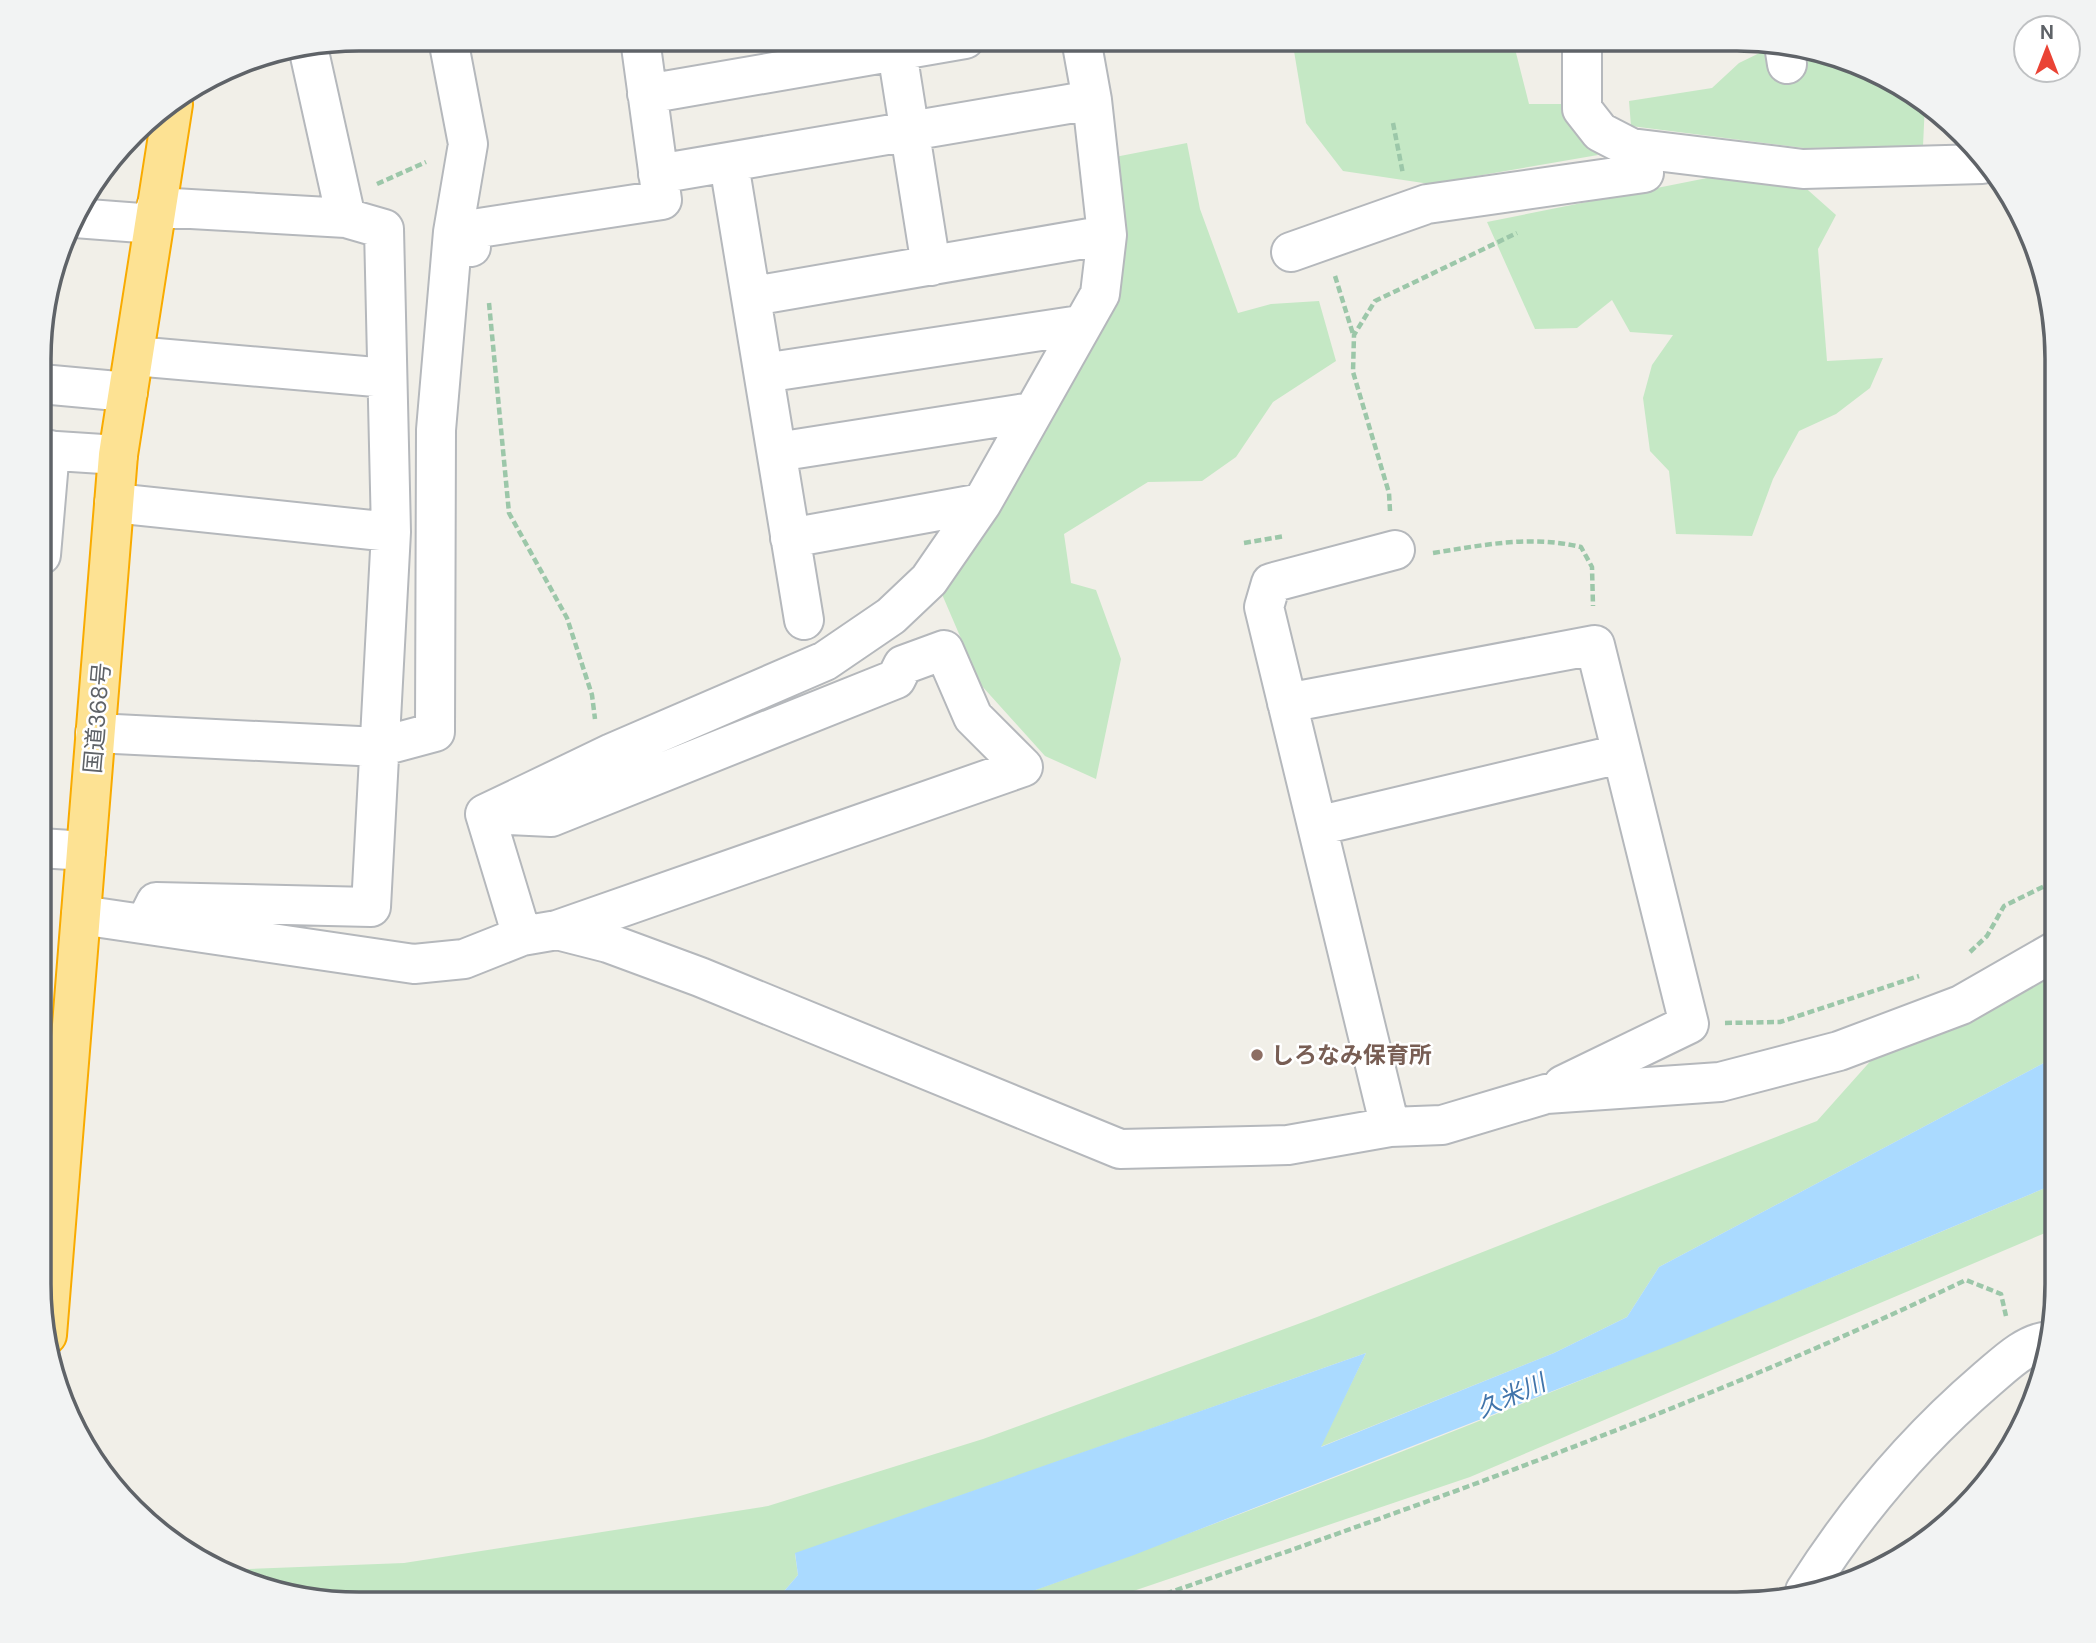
<svg xmlns="http://www.w3.org/2000/svg" width="2096" height="1643" viewBox="0 0 2096 1643" font-family="'DM Sans','Noto Sans JP',sans-serif">
  <style>
    .green { fill: #c5e8c5 }
    .water { fill: #aadaff }
    .lines { fill: none; stroke-linecap: round; stroke-linejoin: round }
    .minor-casing { stroke: #b5b8bc; stroke-width: 42 }
    .highway-casing { stroke: #f9ab00; stroke-width: 42 }
    .path { stroke: #9cc7a9; stroke-width: 4.5; stroke-dasharray: 7 3.5; stroke-linecap: butt }
    .minor { stroke: #fff; stroke-width: 38 }
    .highway { stroke: #fde293; stroke-width: 38 }
    .education-dot { fill: #8d6e63; stroke: #fff; stroke-width: 2.5 }
    .labels { text-anchor: middle; stroke-width: 5; stroke-linejoin: round; paint-order: stroke }
    .street-label { font-size: 23px; fill: #5f6368; stroke: #fff }
    .education-label { font-size: 23px; font-weight: bold; fill: #785e54; stroke: #fff; text-anchor: start }
    .water-label { font-size: 24px; font-style: italic; fill: #4174aa; stroke: #fff }
    .rim { fill: none; stroke: #5f6368; stroke-width: 3.5 }
  </style>
  <rect width="100%" height="100%" fill="#f1efe8"/>
  <!-- green -->
  <path class="green" d="M1292,39L1513,41L1529,104H1564L1598,155L1430,184L1343,171L1306,123Z
    M1778,44L1860,63L1925,103L1923,146L1804,148L1631,126L1629,101L1712,88L1739,63Z
    M1187,143L1200,209L1238,313L1271,304L1319,301L1336,361L1273,402L1236,457L1202,481L1148,482L1064,534L1071,583L1096,590L1121,659L1096,779L1045,756L981,685L941,592L996,517L1047,419L1098,333L1115,157Z
    M1712,177L1800,183L1836,215L1818,249L1827,361L1883,358L1870,388L1836,414L1799,431L1773,479L1752,536L1676,534L1669,471L1650,451L1643,398L1652,365L1673,335L1630,332L1612,300L1577,328L1535,329L1487,222Z
    M2057,968V1056L1659,1267L1627,1317L1554,1353L1320,1447L1366,1353L795,1554L798,1575L773,1604H338L237,1580L221,1570L404,1563L768,1506L983,1439L1317,1317L1817,1121L1875,1056Z
    M2057,1183V1228L1470,1477L1095,1604H996C1354,1476 1706,1331 2057,1183Z"/>
  <!-- water -->
  <path class="water" d="M2057,1056V1183L1678,1342L1134,1555L996,1604H773L798,1575L795,1553L1366,1353L1321,1447L1554,1353L1627,1317L1659,1267Z"/>
  <g class="lines">
    <defs>
      <path id="minor" d="M895,39L931,266
        M1582,39V109L1600,132L1631,148L1803,169L1982,164
        M1784,45L1787,64
        M308,47L346,218
        M647,94L965,39
        M729,164L804,620
        M658,174L1092,100
        M75,218L154,224
        M471,247L453,232L662,200L640,39
        M1291,252L1427,204L1644,173
        M753,296L1107,235
        M134,356L387,378
        M764,373L1080,325
        M41,384L128,392
        M41,450L118,455
        M777,452L1032,412
        M114,503L391,532
        M790,538L982,503
        M41,555L50,450
        M1287,703L1595,645L1689,1024L1563,1085
        M95,733L379,747L435,732L436,430L453,232L468,144L448,39
        M1317,826L1620,754
        M40,848L86,851
        M81,915L414,964L464,959L522,936L557,930L1023,767L973,717L944,650L903,665L896,679L551,817L485,814
        M146,922L156,902L371,907L391,532L384,229L346,218L156,207
        M557,930L608,943L700,977L1120,1149L1288,1145L1390,1127L1442,1125L1546,1094L1720,1082L1839,1051L1961,1005L2057,950
        M522,936L485,814L612,753L825,661L891,616L929,580L982,503L1100,294L1107,235L1092,100L1081,39
        M1390,1127L1264,607L1271,583L1395,550
        M1805,1591C1855,1512 1915,1441 1986,1380C2004,1365 2024,1344 2048,1341"/>
      <path id="highway" d="M47,1335L118,455L173,104"/>
    </defs>
    <!-- minor casing -->
    <use href="#minor" class="minor-casing"/>
    <!-- highway casing -->
    <use href="#highway" class="highway-casing"/>
    <!-- path -->
    <path class="path" d="M1393,123L1403,174
      M377,184L426,162
      M1335,276L1353,334
      M489,303L509,513L567,618L592,695L595,719
      M1390,511L1389,493L1353,372L1354,335L1375,301L1517,233
      M1244,543L1285,536
      M1433,553C1483,545 1531,535 1581,547L1592,567L1593,606
      M1970,952L1987,936L2004,906L2057,880
      M1725,1023L1780,1022L1919,976
      M1136,1604C1417,1507 1697,1408 1966,1280L2001,1294L2006,1316"/>
    <!-- minor -->
    <use href="#minor" class="minor"/>
    <!-- highway -->
    <use href="#highway" class="highway"/>
  </g>
  <!-- markers -->
  <circle class="education-dot" cx="1257" cy="1055" r="7"/>
  <g class="labels">
    <!-- street labels -->
    <g class="street-label">
      <text transform="translate(97 718) rotate(-85)" y="8">国道368号</text>
    </g>
    <!-- education labels -->
    <g class="education-label">
      <text x="1271" y="1063">しろなみ保育所</text>
    </g>
    <!-- water labels -->
    <g class="water-label">
      <text transform="translate(1511 1396) rotate(-24)" y="8">久米川</text>
    </g>
  </g>
  <!-- crop -->
  <path d="M0 0H2096V1643H0ZM359 51H1737A308 308 0 0 1 2045 359V1284A308 308 0 0 1 1737 1592H359A308 308 0 0 1 51 1284V359A308 308 0 0 1 359 51Z" fill="#f2f3f3" fill-rule="evenodd"/>
  <path class="rim" d="M359 51H1737A308 308 0 0 1 2045 359V1284A308 308 0 0 1 1737 1592H359A308 308 0 0 1 51 1284V359A308 308 0 0 1 359 51Z"/>
  <!-- north arrow -->
  <g transform="translate(2047 49)"><circle r="33" fill="#ffffff" stroke="#bfc1c3" stroke-width="2"/>
  <path d="M0-5L12 26L0 18L-12 26Z" fill="#ea4335"/>
  <text y="-10" font-size="19" font-weight="bold" text-anchor="middle" fill="#5f6368">N</text>
  </g>
</svg>
